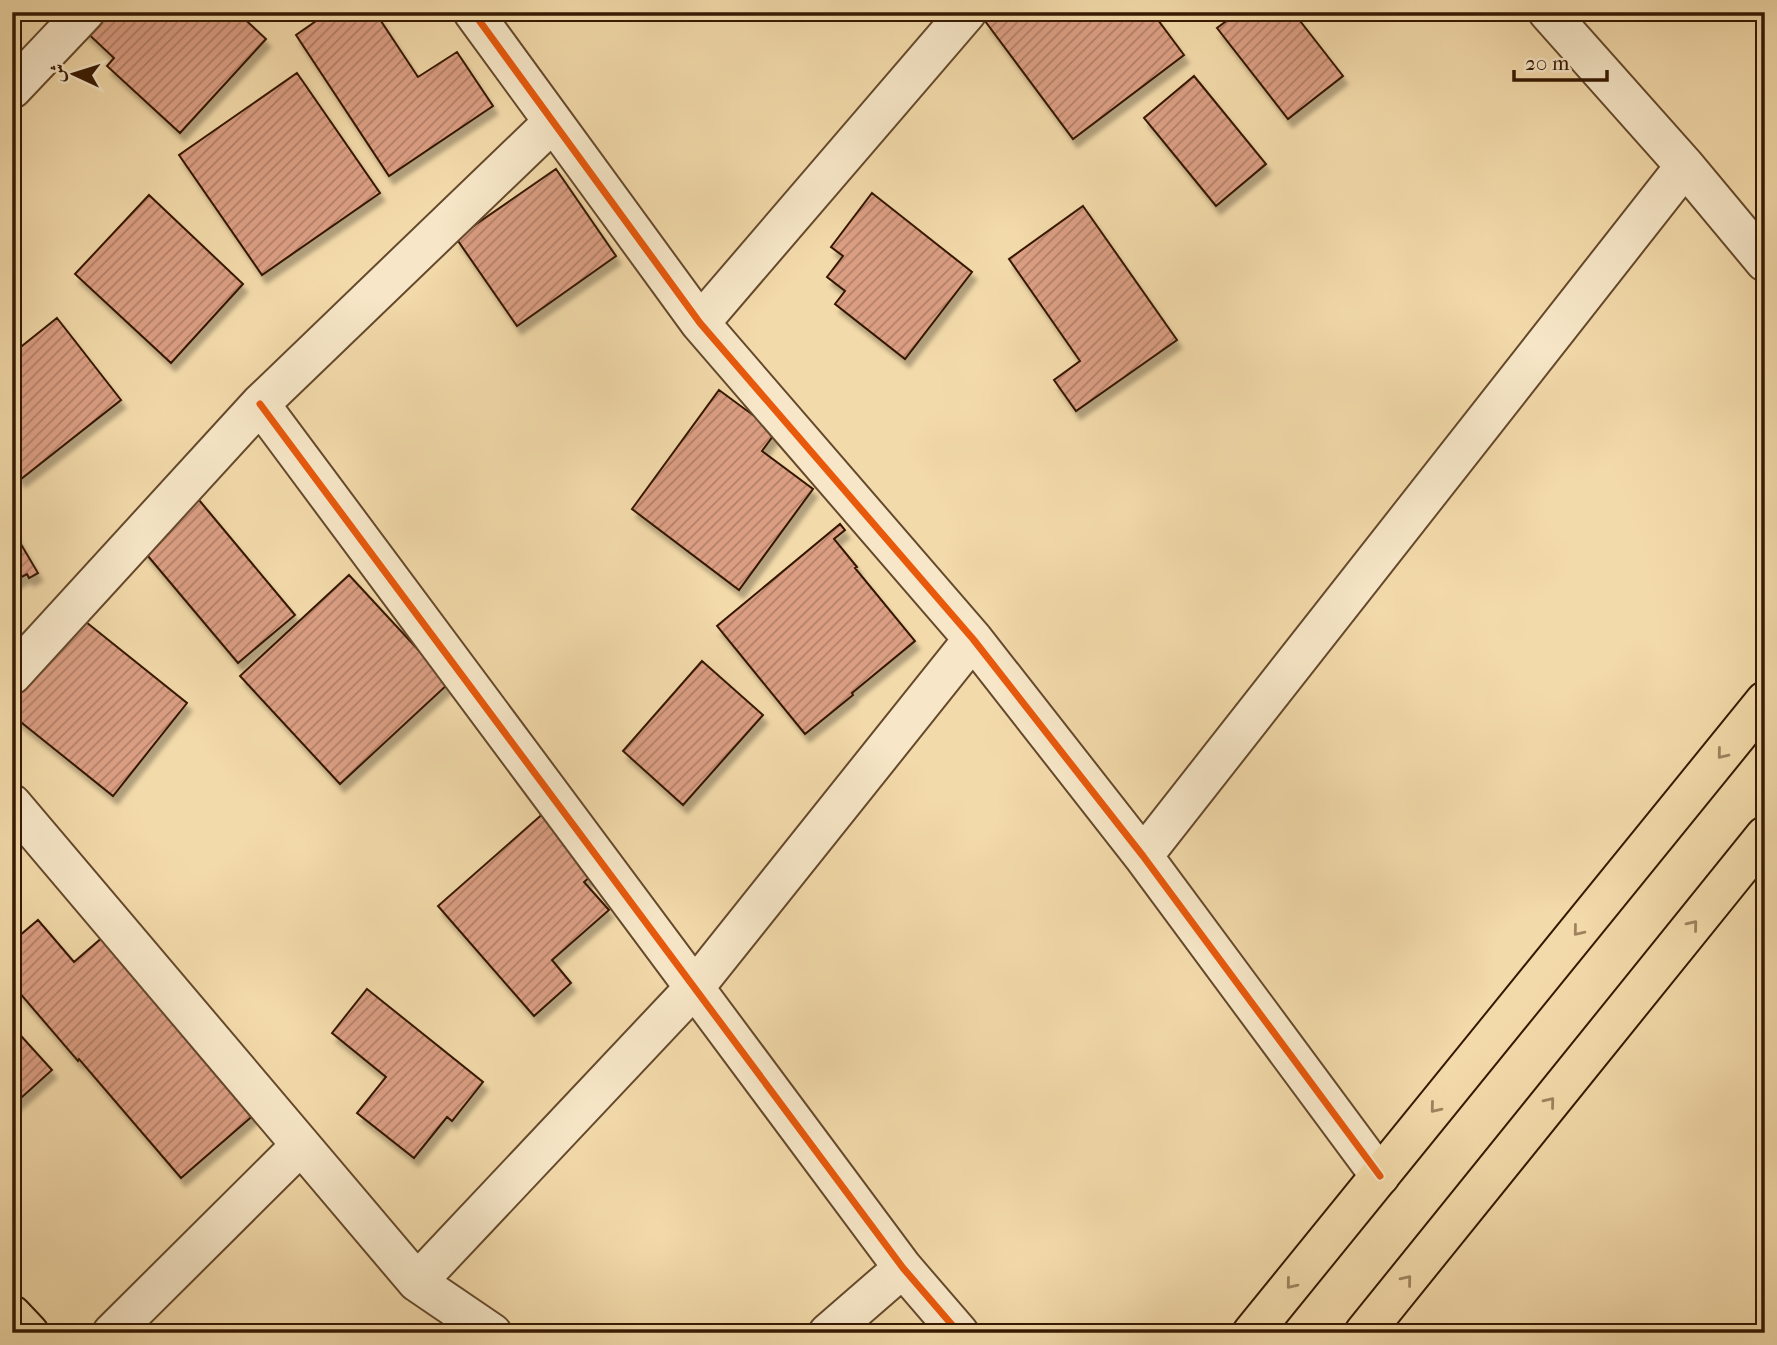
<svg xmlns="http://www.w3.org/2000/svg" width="1777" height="1345" viewBox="0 0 1777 1345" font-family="'IM FELL French Canon',Amiri,serif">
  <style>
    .building { fill: url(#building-hatch); stroke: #361902; stroke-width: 2; filter: url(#shadow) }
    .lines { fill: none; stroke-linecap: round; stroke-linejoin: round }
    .minor-casing { stroke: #65492c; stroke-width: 42 }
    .major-casing { stroke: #361902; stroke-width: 42 }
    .minor { stroke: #f7e7c8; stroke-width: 38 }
    .major { stroke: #f3daaa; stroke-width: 38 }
    .cycleway-casing { stroke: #f7e7c8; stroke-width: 11 }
    .cycleway { stroke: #e8590c; stroke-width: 7 }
    .oneway { stroke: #9e835e }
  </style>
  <defs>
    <pattern id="building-hatch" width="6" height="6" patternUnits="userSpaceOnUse" patternTransform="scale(1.75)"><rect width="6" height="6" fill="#db9e83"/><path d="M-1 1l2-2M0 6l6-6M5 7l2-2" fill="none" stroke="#b28069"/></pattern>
    <filter id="shadow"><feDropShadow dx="4.5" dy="8" stdDeviation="2" flood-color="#0004"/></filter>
  </defs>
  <rect width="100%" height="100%" fill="#f3daaa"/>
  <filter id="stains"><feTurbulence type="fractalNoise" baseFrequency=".00286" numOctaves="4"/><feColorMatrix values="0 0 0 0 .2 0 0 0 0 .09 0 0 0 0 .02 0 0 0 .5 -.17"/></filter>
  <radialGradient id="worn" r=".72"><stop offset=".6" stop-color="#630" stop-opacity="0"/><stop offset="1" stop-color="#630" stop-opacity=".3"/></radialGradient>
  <!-- building -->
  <path class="building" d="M96,12H237L266,39L180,133L107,66L114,58L82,28Z
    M329,12H375L418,77L457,52L493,106L389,176L296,35Z
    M997,12H1152L1184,55L1073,139L985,21Z
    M1230,12H1293L1343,76L1288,119L1217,28L1233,16Z
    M297,73L380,193L262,275L179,155Z
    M1194,76L1266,164L1216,206L1144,118Z
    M556,169L616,256L517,326L456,238Z
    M872,193L972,272L905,359L835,304L845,291L827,277L843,256L831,247Z
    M149,195L243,284L171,363L75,274Z
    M1083,206L1177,340L1076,411L1054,380L1080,361L1009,259Z
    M57,318L121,400L21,479L12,468V354Z
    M719,390L776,432L762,451L813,489L739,590L632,509Z
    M194,494L295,615L238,663L137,543Z
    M840,524L845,530L834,539L857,567L855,568L915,641L852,693L853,695L805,734L717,626Z
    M12,529L38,573L29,578L27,574L12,582Z
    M349,575L449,683L340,784L240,676Z
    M81,618L187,703L113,796L12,715V704Z
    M702,661L763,715L683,805L623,751Z
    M546,811L598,870L584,882L609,910L552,960L571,983L534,1016L438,906Z
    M38,920L74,962L104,936L256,1113L181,1178L79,1059L78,1061L12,984V942Z
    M367,989L483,1082L452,1121L447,1117L414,1158L357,1113L386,1077L332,1033Z
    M12,1026L52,1070L12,1106Z"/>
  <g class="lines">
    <defs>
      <path id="minor" d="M473,12L700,323L973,639L1143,856L1380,1176
        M1548,12L1685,166L1765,262
        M12,89L85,12
        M700,323L967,12
        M260,404L903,1268L959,1333
        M12,675L260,404L553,122
        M12,804L417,1282L492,1333
        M1143,856L1685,166
        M417,1282L695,987L973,639
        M112,1333L301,1145
        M828,1333L903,1268"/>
      <path id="major" d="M12,1315L29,1333
        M1252,1333L1765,701
        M1364,1333L1765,836"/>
    </defs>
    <!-- minor casing -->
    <use href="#minor" class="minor-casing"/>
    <!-- major casing -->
    <use href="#major" class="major-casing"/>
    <!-- minor -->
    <use href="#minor" class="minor"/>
    <!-- major -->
    <use href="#major" class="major"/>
    <defs>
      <path id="cycleway" d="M473,12L700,323L973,639L1143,856L1380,1176
        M260,404L903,1268L959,1333"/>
    </defs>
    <!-- cycleway casing -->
    <use href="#cycleway" class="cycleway-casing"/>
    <!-- cycleway -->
    <use href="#cycleway" class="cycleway"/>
  </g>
  <!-- one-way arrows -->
  <defs><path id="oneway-chevron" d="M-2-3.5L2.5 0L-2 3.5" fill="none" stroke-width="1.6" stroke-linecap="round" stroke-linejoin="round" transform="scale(1.75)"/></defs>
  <g class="oneway">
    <use href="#oneway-chevron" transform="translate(1722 754) rotate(129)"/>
    <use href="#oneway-chevron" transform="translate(1693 925) rotate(-51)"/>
    <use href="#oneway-chevron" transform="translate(1578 931) rotate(129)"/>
    <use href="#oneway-chevron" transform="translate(1550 1102) rotate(-51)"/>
    <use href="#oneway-chevron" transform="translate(1435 1108) rotate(129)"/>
    <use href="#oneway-chevron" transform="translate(1407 1280) rotate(-51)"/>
    <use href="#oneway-chevron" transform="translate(1291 1284) rotate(129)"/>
  </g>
  <!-- margin -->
  <rect width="1777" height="1345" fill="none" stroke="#f3daaa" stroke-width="42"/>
  <rect x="14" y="14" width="1749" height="1317" fill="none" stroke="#361902" stroke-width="3.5"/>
  <rect x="21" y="21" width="1735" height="1303" fill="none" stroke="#361902" stroke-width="2"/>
  <!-- north arrow -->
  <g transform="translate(74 74) rotate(274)" stroke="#f7e7c8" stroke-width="5" paint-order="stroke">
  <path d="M0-5L12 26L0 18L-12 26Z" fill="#361902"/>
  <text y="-10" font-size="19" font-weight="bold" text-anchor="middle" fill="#361902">ش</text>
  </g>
  <!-- scale -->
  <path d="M1514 70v10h93v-10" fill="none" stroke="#361902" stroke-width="3.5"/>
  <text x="1525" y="70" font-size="21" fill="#361902" stroke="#f7e7c8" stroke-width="5" paint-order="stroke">20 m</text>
  <rect width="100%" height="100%" filter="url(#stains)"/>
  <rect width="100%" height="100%" fill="url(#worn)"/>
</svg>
